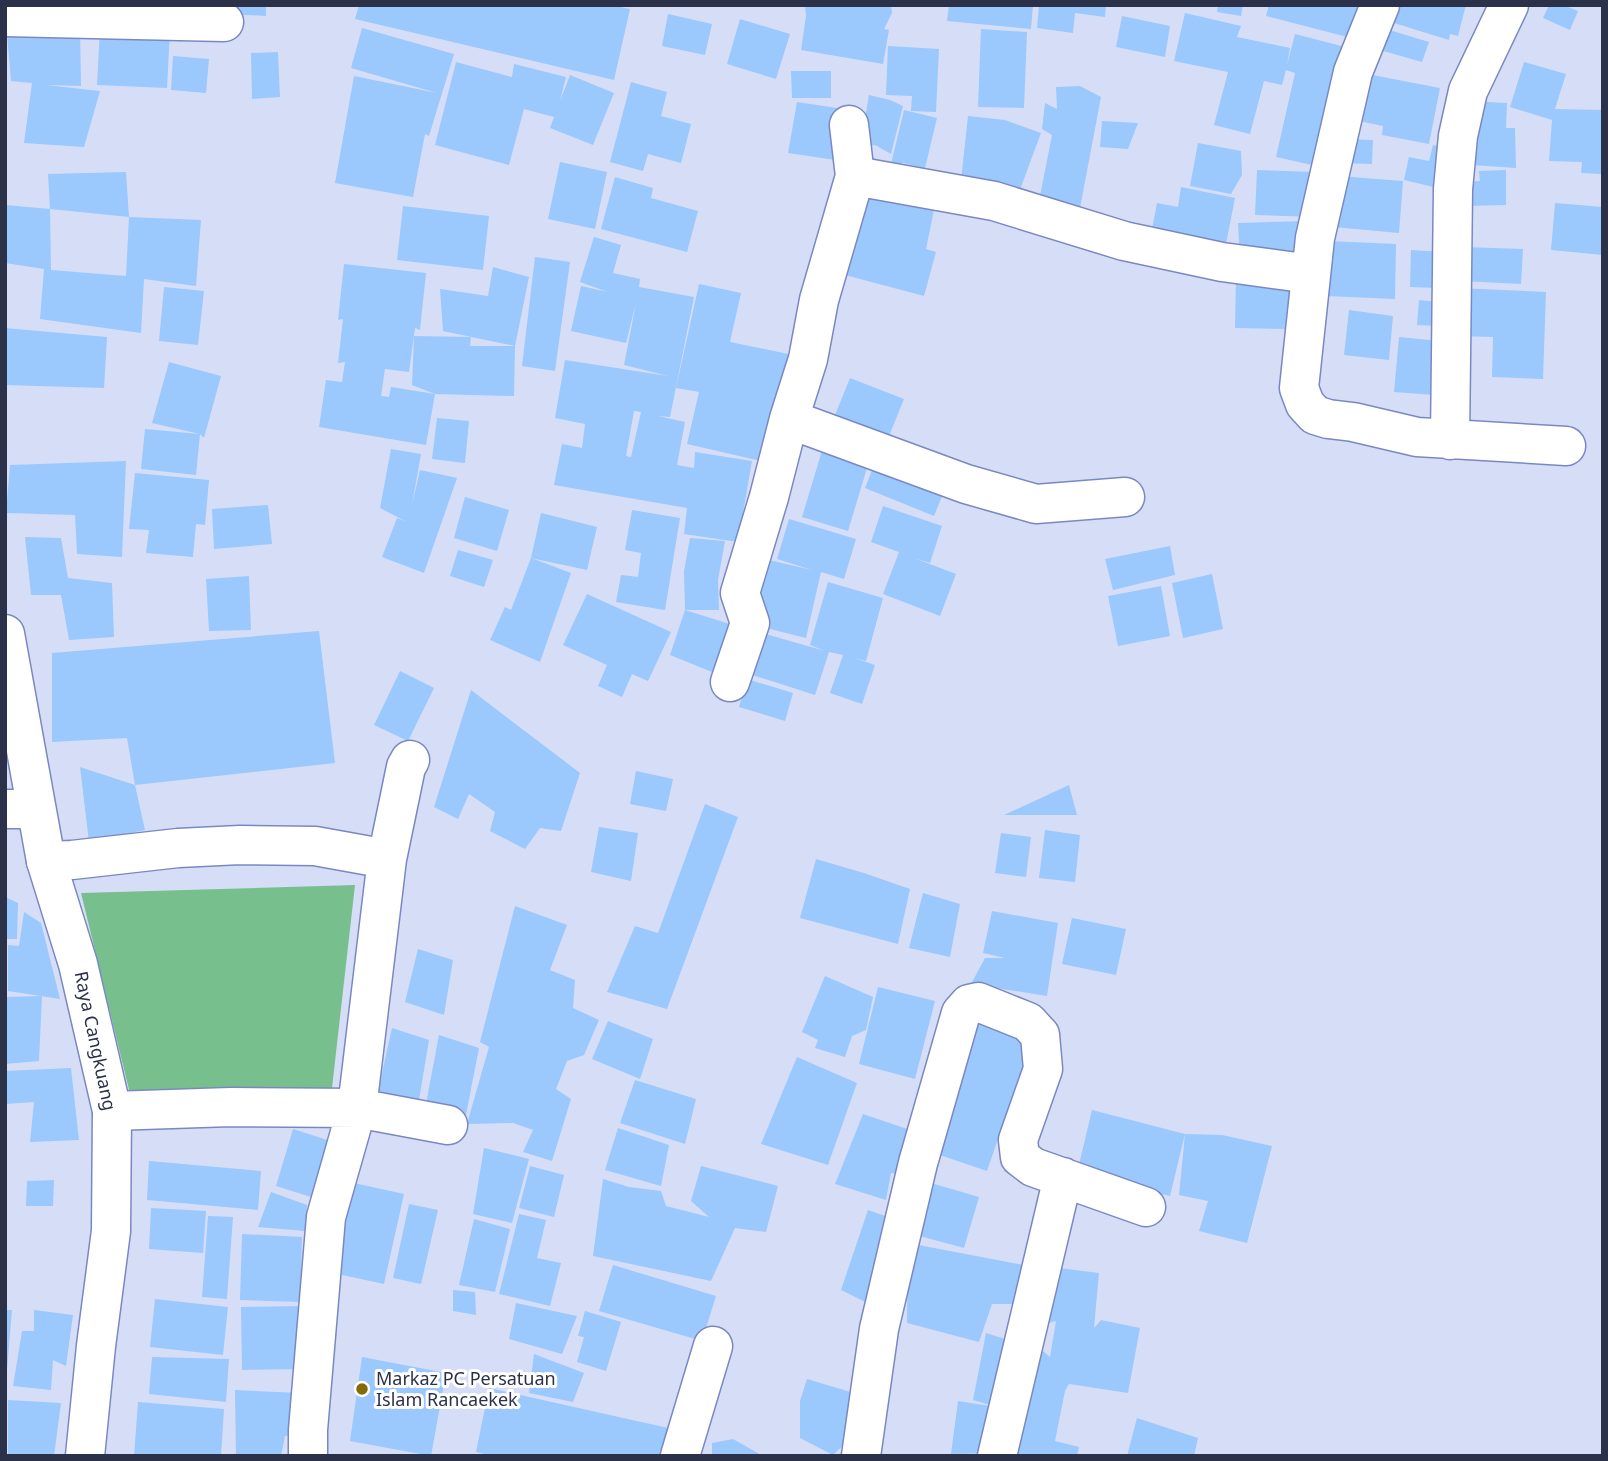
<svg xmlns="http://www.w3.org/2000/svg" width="1608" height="1461" viewBox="0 0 1608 1461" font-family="'Noto Sans',sans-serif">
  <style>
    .green { fill: #77c08e }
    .building { fill: #9bc8fd; fill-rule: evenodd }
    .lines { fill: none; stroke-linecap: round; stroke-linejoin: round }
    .minor-casing { stroke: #7a88c2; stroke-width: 41 }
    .tertiary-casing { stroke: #7a88c2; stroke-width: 41 }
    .minor { stroke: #fff; stroke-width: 38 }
    .tertiary { stroke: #fff; stroke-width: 38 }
    .poi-dot { fill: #836b06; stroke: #fff; stroke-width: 2.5 }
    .labels { text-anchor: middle; stroke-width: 6; stroke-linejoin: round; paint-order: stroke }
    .street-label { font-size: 18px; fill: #2b3149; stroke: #fff }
    .poi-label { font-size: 18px; fill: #2b3149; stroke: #fff; text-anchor: start }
  </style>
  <rect width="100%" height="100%" fill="#d6def7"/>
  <!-- green -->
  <path class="green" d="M355,885L332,1088L132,1102L81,893Z"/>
  <!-- building -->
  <path class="building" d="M191,5H266V16L190,12Z
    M359,5H612L630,9L614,80L355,19Z
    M805,5H891L892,13L884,29L889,30L883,64L801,50L806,16Z
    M949,5H1033L1031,29L947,21Z
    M1039,5H1106L1105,17L1075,13L1073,33L1037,28Z
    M1218,5H1243L1241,16L1217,12Z
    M1269,5H1368L1359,40L1266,16Z
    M1399,5H1466L1458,36L1450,34L1449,40L1394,23Z
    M1549,5H1563L1578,11L1570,30L1543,18Z
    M1185,13L1241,26L1237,37L1290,48L1287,65L1295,34L1349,48L1321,167L1276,157L1295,73L1286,70L1282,85L1264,81L1250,134L1214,125L1228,72L1174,61Z
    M668,14L712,24L705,55L662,46Z
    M1122,16L1170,26L1165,57L1116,47Z
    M740,19L790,34L776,79L727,64Z
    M6,22L80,26L81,86L46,85L100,91L84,147L24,143L32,83L11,81Z
    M100,28L170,31L167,88L97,85Z
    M362,28L454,54L429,136L425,134L413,197L335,183L354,76L437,93L351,68Z
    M981,29L1027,32L1024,108L978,107Z
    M1386,29L1429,42L1422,62L1380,50Z
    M888,46L939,49L936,112L911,111L912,96L886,95Z
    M278,52L280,97L252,99L251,53Z
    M173,56L209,59L206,93L171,90Z
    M456,62L512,77L514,64L566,77L560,101L570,75L614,93L593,145L550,128L554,117L524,109L509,165L435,145Z
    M1524,62L1566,74L1555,109L1603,110V174L1581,173L1582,162L1549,161L1552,120L1510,107Z
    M791,71H831V98H792Z
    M1362,73L1440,88L1429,144L1382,135L1383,126L1354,120Z
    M631,82L667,92L661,116L691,124L681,163L648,154L643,171L610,162Z
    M1080,86L1101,97L1080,208L1039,201L1052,135L1042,129L1045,103L1057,109L1056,87Z
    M869,95L890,100L903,106L891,154L875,145L860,148Z
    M1469,101L1507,103L1506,128H1515L1516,168L1472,165Z
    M797,102L850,110L842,161L788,153Z
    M904,110L937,118L925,168L903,163L891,164Z
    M968,116L1005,120L1041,133L1018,195L961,180Z
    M1102,121L1138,123L1128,149L1100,147Z
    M1340,139L1373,140L1372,164L1340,163Z
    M1198,143L1241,151L1242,175L1231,194L1190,186Z
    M1433,145L1451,149L1442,189L1404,180L1409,157L1429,161Z
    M560,162L607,172L595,229L548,219Z
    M1257,170L1315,172L1313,217L1255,215Z
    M1506,170V205L1464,206V182L1480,181L1479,171Z
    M126,172L129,217L201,220L196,286L144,279L141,333L40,319L44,269L5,263V205L50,209L51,270L126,276L129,217L50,209L48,174Z
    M1338,176L1403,181L1399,233L1333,227Z
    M615,177L653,188L651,198L698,211L687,252L601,229Z
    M866,185L936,200L926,249L936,252L924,296L845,275Z
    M1181,187L1235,198L1226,244L1152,229L1157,203L1178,207Z
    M1555,203L1603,207V255L1551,250Z
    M403,206L489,216L483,270L397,260Z
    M1306,221L1305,264L1240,261L1238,223Z
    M594,237L621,245L613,273L640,279L639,287L694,297L670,417L658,416L685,422L677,465L694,468L695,452L752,461L738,542L684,534L687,508L554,485L562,444L582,448L585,424L555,418L565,360L668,376L624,365L636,303L626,343L571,331L581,286L608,292L580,282ZM634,411L641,412L631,457L626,456Z
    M1328,241L1396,244L1395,299L1326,296Z
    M1464,247L1523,249L1521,284L1463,281Z
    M1411,250L1444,252L1438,288L1410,287Z
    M535,257L570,262L555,371L522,366Z
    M344,264L426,273L420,330L415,328L409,372L385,369L381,396L389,397L391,387L435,394L412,385L414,336L471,337L470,346H515L443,331L440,289L488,296L493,267L529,277L515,346L514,396L435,394L426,445L319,427L326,380L342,382L345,362L338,363L343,319L338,320Z
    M1290,274L1289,329L1235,328L1236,276Z
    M699,284L741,293L730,342L798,356L765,462L687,444L699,392L676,388Z
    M164,287L204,291L198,345L159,341Z
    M1457,288L1546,292L1543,379L1492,377L1493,337L1455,336Z
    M1419,300L1438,302L1436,326L1417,325Z
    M1349,310L1393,316L1389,360L1344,355Z
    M5,328L107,337L104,388L5,385Z
    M1399,337L1439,341L1434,395L1394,392Z
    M169,362L221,376L204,438L200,434L196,475L141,469L145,429L200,434L152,423Z
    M850,378L904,399L885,446L831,425Z
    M437,418L469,421L465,463L432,459Z
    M824,444L870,458L848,531L802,517Z
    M391,449L421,454L412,505L420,470L457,478L424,573L382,557L397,518L407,522L380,508Z
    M878,455L948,482L934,516L865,488Z
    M126,461L122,557L77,554L75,515L6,513L10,465Z
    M135,473L209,480L205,525L196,524L193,557L146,553L149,530L129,529Z
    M465,497L509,510L497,551L454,538Z
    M268,505L272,544L214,549L212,509Z
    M883,506L942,526L930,563L914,558L956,574L940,616L883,594L899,552L871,542Z
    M632,510L680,518L665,610L616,602L621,575L638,577L641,553L625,550Z
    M541,513L597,527L587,570L531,558Z
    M789,519L856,539L844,579L821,572L806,638L754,625L769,560L812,570L777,559Z
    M25,537L61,538L68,578L112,583L114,637L69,640L61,595H31Z
    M690,538L725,541L718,580L719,610H685L736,626L717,674L670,655L685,610L684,571Z
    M1170,546L1175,575L1113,590L1105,559Z
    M458,550L493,560L484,587L450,576Z
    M531,558L571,573L540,662L490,640L505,607L511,610Z
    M1212,574L1223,629L1183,638L1172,583Z
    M249,576L251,630L209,631L206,579Z
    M828,582L883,598L866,661L854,658L875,665L862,704L830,693L843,655L829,652L815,695L740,671L752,630L825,651L810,645Z
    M1161,586L1170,636L1118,646L1108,596Z
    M587,594L671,632L648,681L632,674L622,697L598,686L607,665L563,645Z
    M319,631L335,763L135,785L127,738L52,742V653Z
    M400,671L434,688L408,741L374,725Z
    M747,679L793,693L785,721L739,707Z
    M471,690L580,773L561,831L540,828L525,849L490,831L495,812L469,794L458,819L434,807Z
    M80,767L135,785L145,830L89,842Z
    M636,771L673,779L666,811L630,804Z
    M1069,785L1077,815H1004Z
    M705,804L738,817L667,1009L607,992L635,926L658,933Z
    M599,827L638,833L631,881L591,872Z
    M1045,830L1080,835L1075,882L1039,878Z
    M1001,833L1031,837L1026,877L995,873Z
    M816,859L864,873L910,889L898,944L800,918Z
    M923,893L960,904L950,957L909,948Z
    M5,897L18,903L17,939H5Z
    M515,906L567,925L550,970L575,980L573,1008L599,1020L584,1055L567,1061L556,1089L571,1099L552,1161L523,1152L533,1130L513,1123L467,1124L489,1047L480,1042Z
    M992,911L1058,923L1047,996L971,984L985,958H1005L983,953Z
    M24,912L41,923L60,999L8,991V945L19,946Z
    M1072,918L1126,929L1116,975L1062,964Z
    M418,949L453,960L444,1015L405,1002Z
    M825,976L873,997L866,1030L852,1036L845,1057L815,1048L818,1040L802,1032Z
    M878,987L935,1001L915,1079L859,1064Z
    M42,996L39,1061L5,1064V997Z
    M608,1021L653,1039L640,1079L592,1059Z
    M975,1021L1032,1040L987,1171L931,1152Z
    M392,1028L429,1040L418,1106L376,1100Z
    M439,1035L479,1048L466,1115L424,1114Z
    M797,1057L857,1083L828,1165L761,1144Z
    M71,1068L79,1140L30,1142L34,1102L5,1104V1071Z
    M635,1080L696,1099L685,1144L620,1123Z
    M1092,1110L1185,1134L1170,1196L1077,1173Z
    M863,1114L919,1133L912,1176L891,1173L886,1200L835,1184Z
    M618,1128L669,1145L661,1186L605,1170Z
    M293,1129L343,1145L327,1202L276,1186Z
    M1185,1134L1222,1135L1272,1146L1247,1243L1199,1231L1208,1201L1179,1195Z
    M484,1148L529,1159L512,1223L473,1214Z
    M149,1161L261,1171L258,1210L147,1200Z
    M530,1166L564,1175L554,1217L519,1208Z
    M701,1166L778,1186L766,1232L735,1228L711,1281L593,1256L603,1179L629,1187L661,1191L666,1206L709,1217L691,1201Z
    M54,1180L53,1206H26L27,1181Z
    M354,1183L404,1194L384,1284L333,1273Z
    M931,1183L979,1197L964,1248L916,1235Z
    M271,1192L307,1205L305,1231L258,1227Z
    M409,1204L438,1210L421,1284L393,1278Z
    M151,1208L206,1211L203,1253L149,1249Z
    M868,1210L903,1222L882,1310L841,1290Z
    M519,1214L546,1220L537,1258L561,1263L550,1306L499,1294Z
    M208,1216L233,1217L227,1299L202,1297Z
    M474,1219L510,1229L495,1292L459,1285Z
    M242,1234L302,1237L300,1302L240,1300Z
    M908,1243L1029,1266L1021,1304H992L979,1342L907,1323Z
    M613,1265L716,1296L702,1341L599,1311Z
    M1059,1268L1099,1273L1094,1328L1101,1320L1140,1328L1128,1393L1069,1384L1065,1391L1055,1441L1079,1447L1077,1456H1016L1037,1346L1050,1357L1056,1321L1048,1323Z
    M453,1290L475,1292L476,1315L453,1311Z
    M155,1299L228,1307L223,1355L150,1347Z
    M516,1303L577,1316L562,1354L509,1339Z
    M301,1306L302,1369L242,1370L241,1307Z
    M5,1310H12L7,1370L5,1369Z
    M34,1310L73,1315L66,1366L53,1360L51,1390L13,1386L22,1331H34Z
    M585,1311L621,1322L606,1371L577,1362L584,1337L578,1336Z
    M986,1333L1020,1344L992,1453L951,1454L958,1401L996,1407L973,1400Z
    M534,1354L584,1373L573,1402L529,1393Z
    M152,1357L229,1359L226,1402L149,1394Z
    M362,1357L446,1373L431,1456L350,1441Z
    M807,1379L864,1396L850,1439L833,1455L800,1438V1401Z
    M489,1388L704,1436L697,1456H492L476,1452Z
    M235,1390L300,1393L298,1434L285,1436L281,1456H236Z
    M8,1400L61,1403L54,1456H8Z
    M138,1402L224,1409L221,1456H134Z
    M1137,1418L1198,1438L1194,1456H1127Z
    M733,1439L763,1456H712V1443Z"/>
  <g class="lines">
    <defs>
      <path id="minor" d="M1380,5L1353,72L1315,238L1299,388L1305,404L1315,415L1328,419L1353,422L1417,437L1566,446
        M5,17L224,22
        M855,176L994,201L1124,241L1222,262L1311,274
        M789,419L966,484L1036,504L1125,497
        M1450,440L1453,189L1458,136L1468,91L1509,5
        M730,682L750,623L740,593L769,497L789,419L808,359L819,300L855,176L849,125
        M5,809H36
        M46,861L72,860L178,848L240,845L315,846L387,859
        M112,1111L231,1107L357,1108L448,1125
        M308,1456V1430L326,1217L357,1108L387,859L406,767L410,760
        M680,1456L713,1346
        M861,1456L879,1329L918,1163L961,1013L969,1004L978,1002L1028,1022L1040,1035L1043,1069L1018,1140L1020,1157L1033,1167L1146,1207
        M997,1456L1063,1177"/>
      <path id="tertiary" d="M5,634L46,861L78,964L112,1111L111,1231L96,1346L85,1456"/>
    </defs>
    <!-- minor casing -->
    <use href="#minor" class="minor-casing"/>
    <!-- tertiary casing -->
    <use href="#tertiary" class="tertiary-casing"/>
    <!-- minor -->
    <use href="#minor" class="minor"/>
    <!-- tertiary -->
    <use href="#tertiary" class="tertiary"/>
  </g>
  <!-- markers -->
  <circle class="poi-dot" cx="362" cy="1389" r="7"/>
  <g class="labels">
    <!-- street labels -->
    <g class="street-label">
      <text transform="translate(95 1041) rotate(78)" y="6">Raya Cangkuang</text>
    </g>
    <!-- poi labels -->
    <g class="poi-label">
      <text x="376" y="1385">Markaz PC Persatuan<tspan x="376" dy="21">Islam Rancaekek</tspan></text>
    </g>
  </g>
  <!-- border -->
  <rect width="1608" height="1461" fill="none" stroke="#2b3149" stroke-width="14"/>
</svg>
